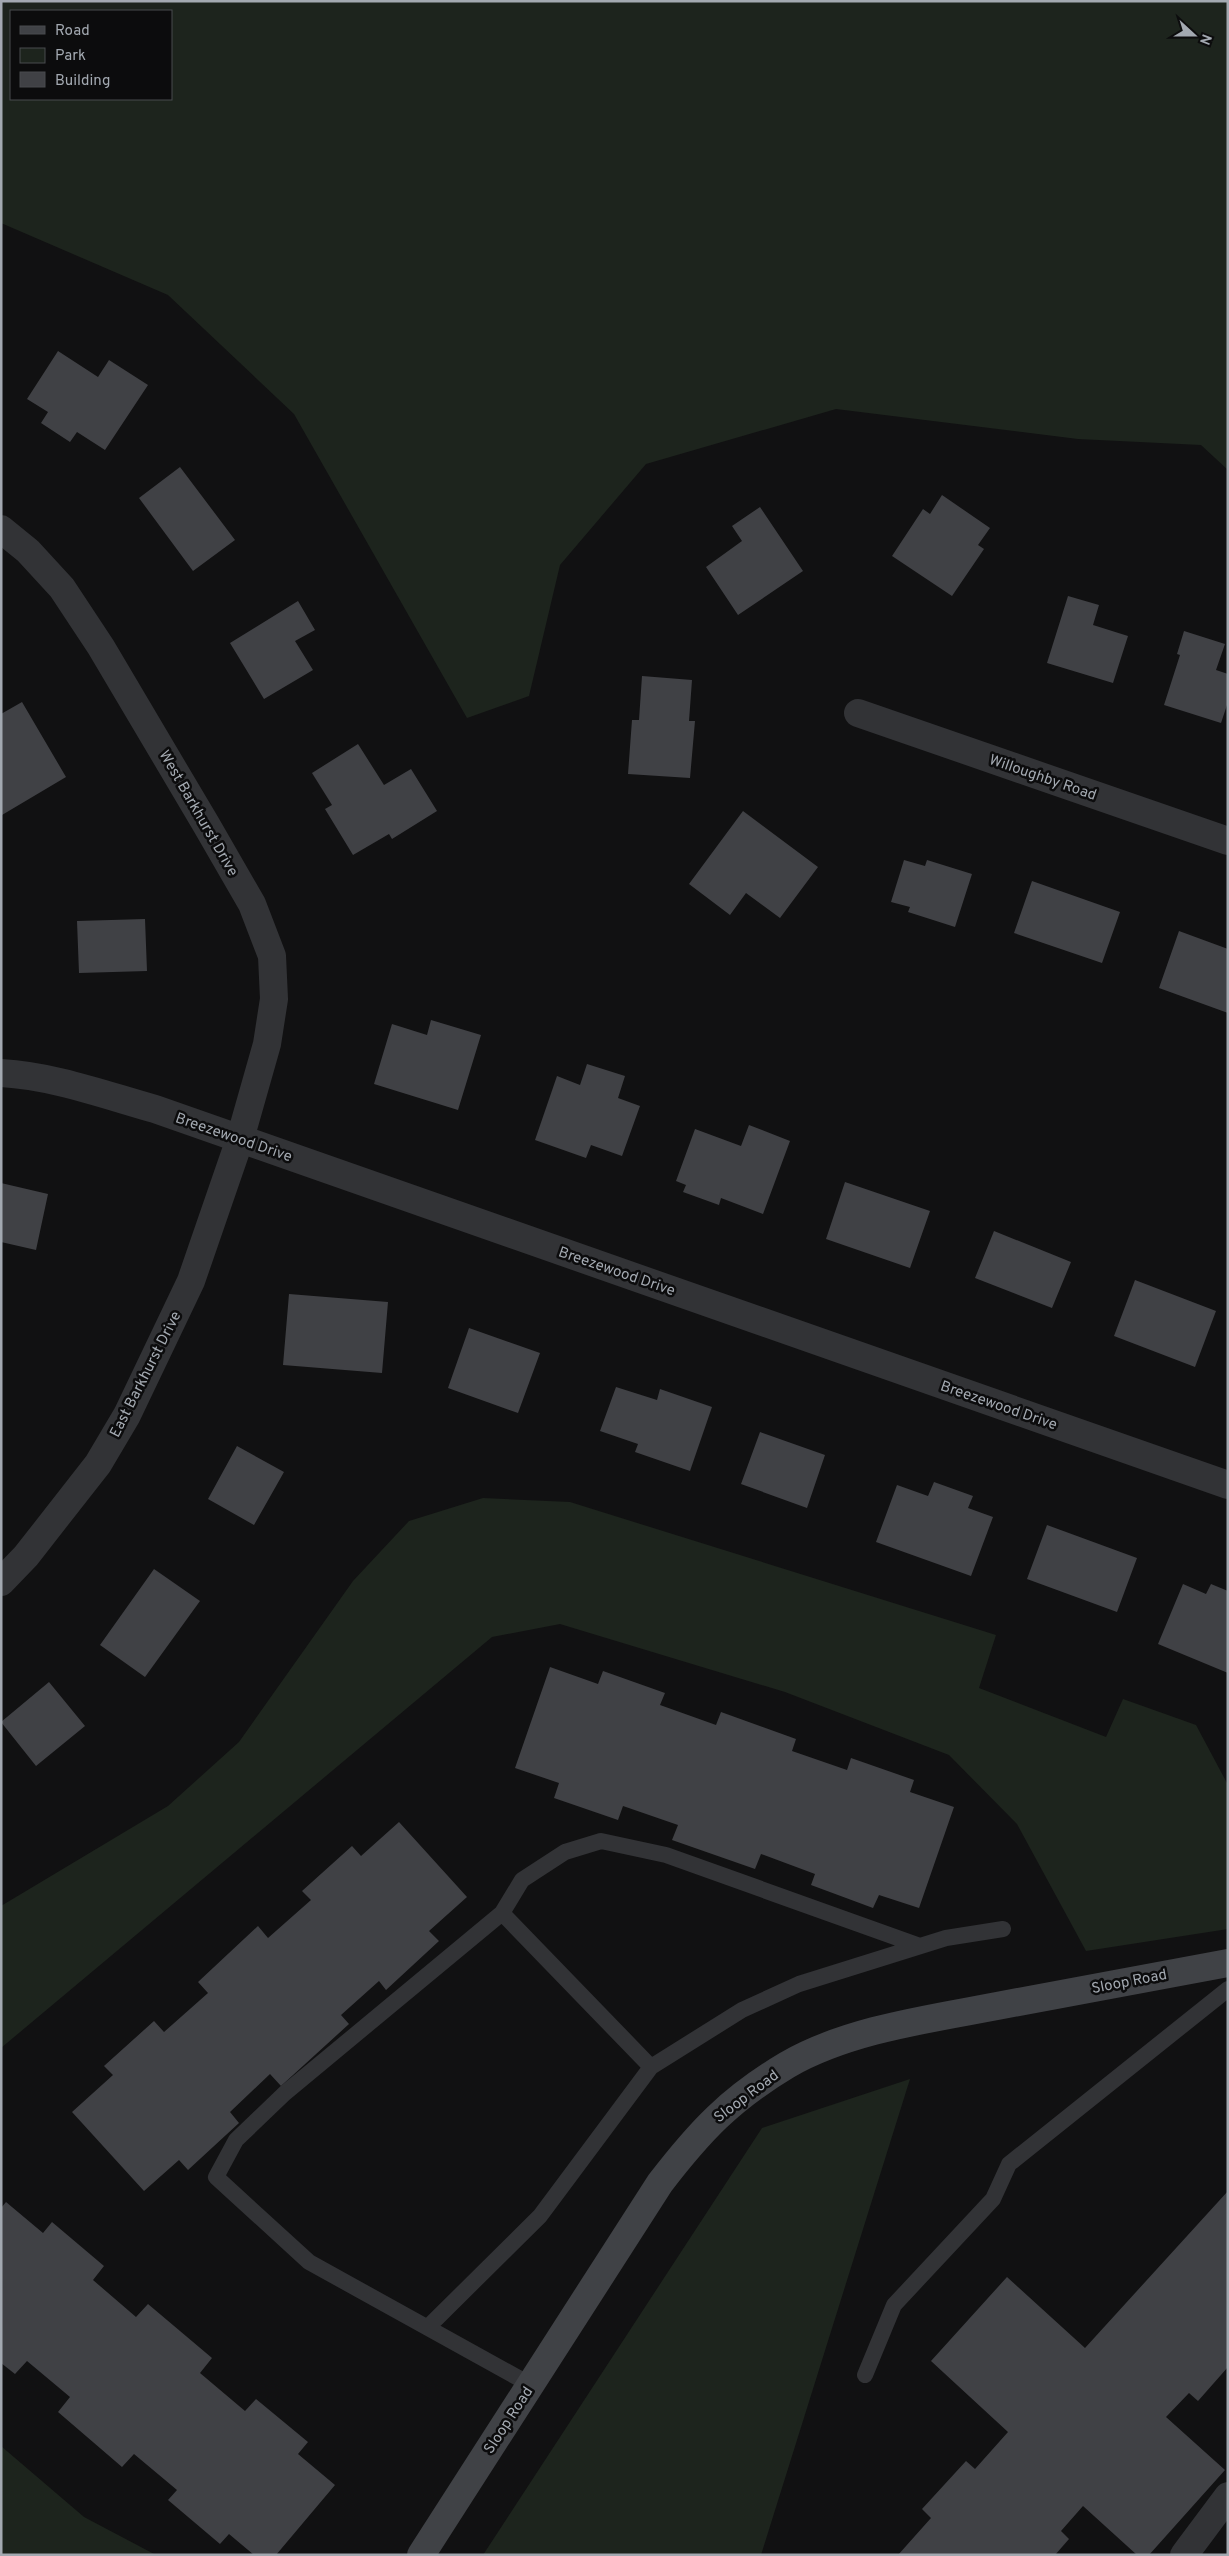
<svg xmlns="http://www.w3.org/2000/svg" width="1229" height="2556" viewBox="0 0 1229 2556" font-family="Overpass,sans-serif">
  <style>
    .green { fill: #1d241d; fill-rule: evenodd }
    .building { fill: #404145 }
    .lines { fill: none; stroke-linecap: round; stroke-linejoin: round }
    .lane { stroke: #323336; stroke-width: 16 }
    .street { stroke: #323336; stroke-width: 28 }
    .secondary { stroke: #404246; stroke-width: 28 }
    .labels { text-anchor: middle; stroke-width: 5; stroke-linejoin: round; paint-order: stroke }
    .street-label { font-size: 15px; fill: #a3a9b1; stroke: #0c0c0d }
  </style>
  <rect width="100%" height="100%" fill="#111112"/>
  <!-- green -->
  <path class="green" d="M1,1H1228V470L1201,445L1078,439L836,409L646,464L560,565L529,696L467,718L294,414L168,295L1,223ZM11,11H171V99H11Z
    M483,1498L570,1502L996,1635L979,1688L1106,1737L1123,1699L1196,1725L1228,1785V1929L1086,1951L1017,1824L949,1755L785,1692L560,1624L492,1637L1,2048V1906L168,1806L239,1742L353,1581L409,1521Z
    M910,2079L761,2555H483L762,2128Z
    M1,2446L84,2517L156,2555H1Z"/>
  <!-- building -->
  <path class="building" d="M58,351L98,377L109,360L148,385L105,450L77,432L70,442L41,423L48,412L27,399Z
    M180,467L235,540L193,571L139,498Z
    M942,495L990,528L978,545L984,549L952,596L892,556L923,509L930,514Z
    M760,507L803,571L738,615L706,567L742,541L732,526Z
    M1068,596L1099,605L1093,625L1128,636L1113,683L1047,663Z
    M298,601L315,630L295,641L313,670L264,699L230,643Z
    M1184,631L1225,644L1216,670L1228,674V702L1221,723L1164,705L1180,655L1177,654Z
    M642,676L692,680L689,721H695L690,778L628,774L632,720H639Z
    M22,702L66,777L2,815L1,714Z
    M358,744L384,785L411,769L437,811L392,839L389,834L353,855L325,809L332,805L312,773Z
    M743,811L818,867L780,918L746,893L730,915L689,884Z
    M904,860L925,866L927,860L972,874L955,927L908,912L910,907L891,902Z
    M1032,881L1120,912L1102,963L1014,933Z
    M145,919L147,971L79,973L77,921Z
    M1179,931L1228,949V1013L1159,988Z
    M431,1020L481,1035L458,1110L374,1084L392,1024L427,1035Z
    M587,1064L625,1076L618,1098L640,1106L622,1156L591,1145L586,1158L535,1140L557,1076L580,1085Z
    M749,1125L790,1141L763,1214L721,1198L719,1205L683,1192L686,1185L676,1181L695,1129L741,1146Z
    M845,1182L930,1211L910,1268L826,1239Z
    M1,1183L48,1194L36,1250L1,1242Z
    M994,1231L1071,1262L1052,1308L975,1278Z
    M1135,1280L1216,1311L1195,1367L1114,1336Z
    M289,1294L388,1302L382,1373L283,1365Z
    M469,1328L540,1353L518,1413L448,1388Z
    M616,1387L657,1400L660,1389L712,1407L690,1471L635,1452L638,1444L600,1431Z
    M760,1432L825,1455L807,1508L741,1484Z
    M237,1446L284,1472L254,1525L208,1499Z
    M934,1482L973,1496L968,1508L993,1517L971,1576L876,1542L897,1485L928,1496Z
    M1047,1525L1137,1558L1117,1612L1027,1579Z
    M154,1569L200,1601L145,1677L100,1645Z
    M1183,1584L1206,1594L1211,1584L1228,1591V1673L1158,1644Z
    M550,1667L598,1684L603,1671L665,1693L660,1705L716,1725L721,1712L796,1739L792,1751L847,1770L851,1758L914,1780L910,1792L954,1807L919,1908L879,1895L873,1908L811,1885L815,1874L761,1854L755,1869L672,1840L678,1825L623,1806L618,1820L554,1798L559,1783L515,1768Z
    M49,1682L85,1726L36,1766L1,1722Z
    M399,1822L467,1897L429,1931L439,1941L386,1990L379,1981L341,2015L349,2024L281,2086L270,2074L230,2112L239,2123L188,2170L179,2160L144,2191L72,2112L113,2075L104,2066L154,2021L164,2032L208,1993L198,1982L258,1926L268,1938L311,1900L302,1891L352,1846L361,1856Z
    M1228,2191V2367L1198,2401L1189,2393L1166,2417L1225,2470L1149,2555H1137L1083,2506L1061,2531L1069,2539L1055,2555H898L931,2518L922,2509L966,2461L975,2469L1008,2432L931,2361L1007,2277L1085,2348Z
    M6,2202L43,2233L52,2222L104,2266L93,2280L136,2317L148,2304L212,2358L200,2373L245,2411L256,2399L308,2442L298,2454L335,2485L276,2555H254L229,2534L220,2544L168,2500L177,2490L134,2454L122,2467L58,2412L70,2397L27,2361L15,2374L1,2363V2208Z"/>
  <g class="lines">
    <!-- lane -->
    <path class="lane" d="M651,2067L742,2010L799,1984L946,1938L1003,1929
      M428,2327L540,2216L651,2067L502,1913
      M865,2375L894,2305L993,2199L1009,2164L1228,1989
      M531,2385L309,2262L216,2177L236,2140L285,2093L502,1913L522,1880L565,1852L601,1841L666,1855L920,1946"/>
    <!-- street -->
    <path class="street" d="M1,529L28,551L62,588L101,647L207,826L252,904L272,956L274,999L267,1044L240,1139L191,1281L127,1415L98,1464L26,1556L1,1582
      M858,713L1228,841
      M1,1073C54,1076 105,1095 155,1109L1228,1485
      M1184,2555L1228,2496"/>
    <!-- secondary -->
    <path class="secondary" d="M421,2555L660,2183C700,2131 730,2099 787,2065C847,2030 929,2019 997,2006C1074,1992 1151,1977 1228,1963"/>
  </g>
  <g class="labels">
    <!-- street labels -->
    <g class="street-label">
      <text transform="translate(1043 777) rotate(19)" y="5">Willoughby Road</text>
      <text transform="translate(199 813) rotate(60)" y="5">West Barkhurst Drive</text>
      <text transform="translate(234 1137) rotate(19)" y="5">Breezewood Drive</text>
      <text transform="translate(617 1271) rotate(19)" y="5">Breezewood Drive</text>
      <text transform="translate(145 1374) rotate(-63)" y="5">East Barkhurst Drive</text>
      <text transform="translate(999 1405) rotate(19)" y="5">Breezewood Drive</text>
      <text transform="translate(1129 1981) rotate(-11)" y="5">Sloop Road</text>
      <text transform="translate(746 2096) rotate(-37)" y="5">Sloop Road</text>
      <text transform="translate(508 2420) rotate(-57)" y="5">Sloop Road</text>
    </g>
  </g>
  <!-- border -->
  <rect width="1229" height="2556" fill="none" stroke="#a3a9b1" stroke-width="5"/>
  <!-- legend -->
  <rect x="10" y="10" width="162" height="90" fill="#0c0c0d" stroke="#484b4f"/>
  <rect x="20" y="26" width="25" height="8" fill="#404246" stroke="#484b4f"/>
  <text x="55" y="35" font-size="15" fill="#a3a9b1">Road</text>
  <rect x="20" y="48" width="25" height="15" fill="#1d241d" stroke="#484b4f"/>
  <text x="55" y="60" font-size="15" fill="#a3a9b1">Park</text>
  <rect x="20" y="72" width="25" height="15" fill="#404145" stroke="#484b4f"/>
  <text x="55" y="85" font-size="15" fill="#a3a9b1">Building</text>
  <!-- north arrow -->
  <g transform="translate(1194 35) rotate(111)" stroke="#0c0c0d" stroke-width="4" paint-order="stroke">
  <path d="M0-4L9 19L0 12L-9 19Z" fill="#a3a9b1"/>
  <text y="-8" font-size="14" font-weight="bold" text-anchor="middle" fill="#a3a9b1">N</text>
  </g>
</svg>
